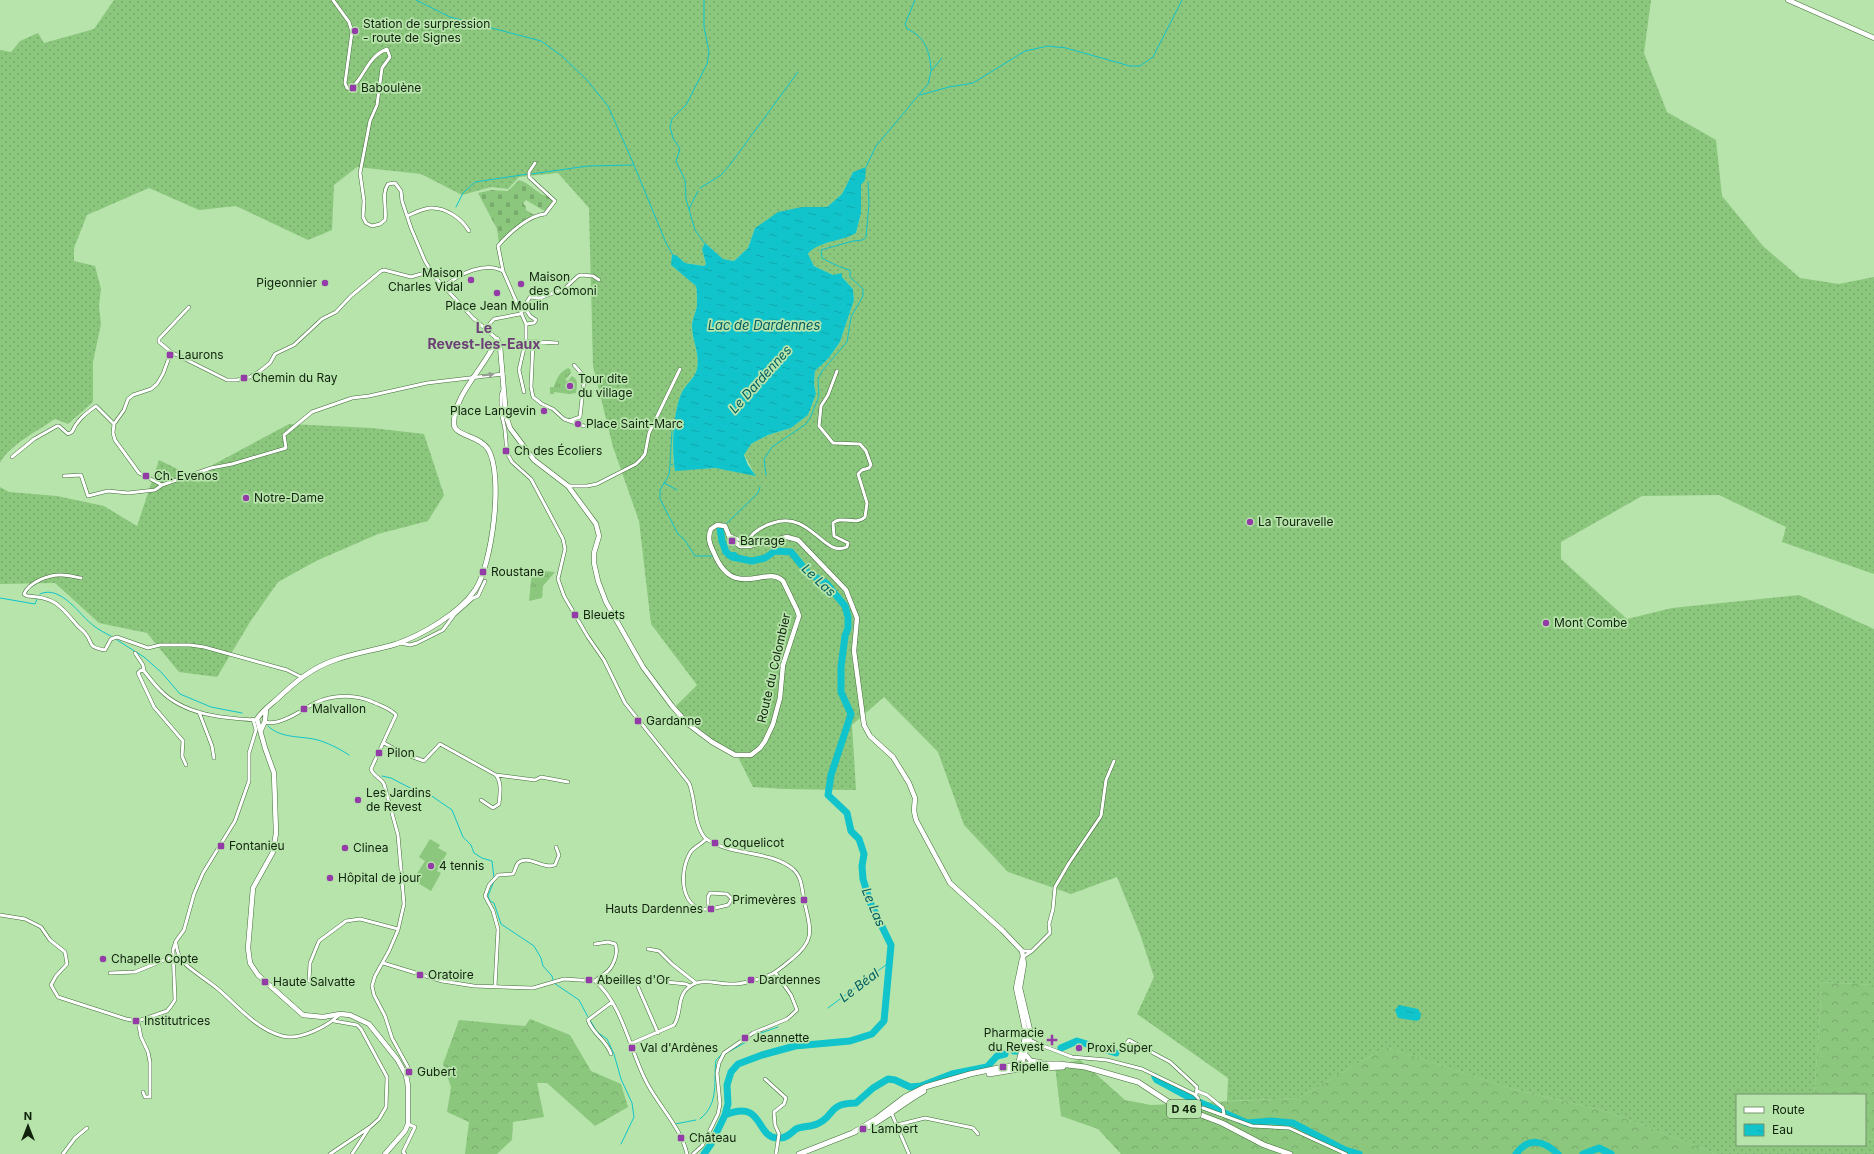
<svg xmlns="http://www.w3.org/2000/svg" width="1874" height="1154" viewBox="0 0 1874 1154" font-family="Inter,sans-serif">
  <style>
    .grass { fill: url(#grass-dots); fill-rule: evenodd }
    .forest { fill: url(#forest-crowns) }
    .cemetery { fill: url(#cemetery-stones) }
    .park { fill: url(#park-tufts) }
    .pitch { fill: #8cc77e }
    .water { fill: url(#water-ripples) }
    .lines { fill: none; stroke-linecap: round; stroke-linejoin: round }
    .stream { stroke: #11c4cb; stroke-width: 1 }
    .river { stroke: #11c4cb; stroke-width: 7 }
    .street-casing { stroke: #426b38; stroke-width: 4 }
    .secondary-casing { stroke: #426b38; stroke-width: 5.5 }
    .primary-casing { stroke: #426b38; stroke-width: 6 }
    .street { stroke: #fff; stroke-width: 3 }
    .secondary { stroke: #fff; stroke-width: 4.5 }
    .primary { stroke: #fff; stroke-width: 5 }
    .oneway { fill: #949c92 }
    .poi-dot { fill: #933ba7; stroke: #b6e4ab; stroke-width: 1.5 }
    .labels { text-anchor: middle; stroke-width: 3.5; stroke-linejoin: round; paint-order: stroke }
    .shield { fill: #b6e4ab; stroke: #425c3c; stroke-width: 1 }
    .shield-label { font-size: 11px; font-weight: bold; fill: #11220d }
    .poi-label { font-size: 12px; fill: #11220d; stroke: #b6e4ab; text-anchor: start }
    .street-label { font-size: 12px; fill: #11220d; stroke: #b6e4ab }
    .water-label { font-size: 13px; font-style: italic; fill: #005d61; stroke: #b6e4ab }
    .quarter-label { font-size: 14px; font-weight: bold; fill: #6c4076; stroke: #b6e4ab }
  </style>
  <defs>
    <pattern id="grass-dots" width="8" height="8" patternUnits="userSpaceOnUse"><rect width="8" height="8" fill="#8cc77e"/><path d="M2 2h.1M6 6h.1" fill="none" stroke="#78ab6c" stroke-width="1.8" stroke-linecap="round"/></pattern>
    <pattern id="forest-crowns" width="20" height="18" patternUnits="userSpaceOnUse"><rect width="20" height="18" fill="#8cc77e"/><path d="M2 6a3 3 0 1 1 6 0M12 15a3 3 0 1 1 6 0" fill="none" stroke="#78ab6c"/></pattern>
    <pattern id="cemetery-stones" width="16" height="16" patternUnits="userSpaceOnUse"><rect width="16" height="16" fill="#8cc77e"/><path d="M2 7V4a2 2 0 0 1 4 0v3zM10 15v-3a2 2 0 0 1 4 0v3z" fill="#78ab6c"/></pattern>
    <pattern id="park-tufts" width="24" height="20" patternUnits="userSpaceOnUse"><rect width="24" height="20" fill="#8cc77e"/><path d="M3 7l-1-3M5 7V3M7 7l1-3M15 17l-1-3M17 17v-4M19 17l1-3" fill="none" stroke="#78ab6c"/></pattern>
    <pattern id="water-ripples" width="26" height="14" patternUnits="userSpaceOnUse"><rect width="26" height="14" fill="#11c4cb"/><path d="M2 4q2-2 4 0t4 0M15 11q2-2 4 0t4 0" fill="none" stroke="#0fa8ad"/></pattern>
  </defs>
  <rect width="100%" height="100%" fill="#b6e4ab"/>
  <!-- grass -->
  <path class="grass" d="M114,0H1651L1644,53L1667,112L1716,140L1722,196L1763,246L1800,278L1839,284L1874,277V574L1782,542L1786,527L1719,495L1642,496L1561,542V559L1627,619L1672,608L1799,595L1874,629V985L1819,982L1822,986L1814,1095H1737V1145H1865V1137L1874,1140V1154H1717L1608,1112L1509,1088L1386,1047L1299,1098L1227,1101L1228,1078L1137,1014L1154,977L1140,934L1117,877L1071,894L1008,872L964,825L938,752L884,697L852,725L856,790L783,789L753,787L737,755L709,740L674,708L697,685L651,624L639,521L613,447L593,366L589,208L558,173L519,177L508,189L491,187L462,195L421,174L357,167L334,185L332,230L308,240L236,206L199,210L149,188L87,215L74,248V261L95,266L101,289L99,306L101,324L93,362V402L68,424L55,419C39,430 8,446 0,463V50L11,52L20,41L38,33L44,43L94,29ZM853,172L861,185V213L856,233L812,248L808,254L814,266L833,275L842,277L853,289L854,300L840,342L828,359L815,371L814,384L816,394L808,415L791,428L768,435L751,444L744,454L755,475L715,468L675,470C670,454 674,407 682,392C686,384 696,377 697,368C700,353 692,341 692,326C692,319 696,312 697,305C697,299 697,292 696,286L671,265L676,256L685,263L704,266L706,264L702,249L705,243L723,259L734,261L748,248L755,228L763,223L802,207H827L842,194Z
    M289,424L372,428L424,434L444,495L428,521L378,534L316,561L278,582L250,622L217,677L179,672L147,633L99,623L55,583L0,584V487L9,492L57,496L104,506L137,526L159,460L192,476Z"/>
  <!-- forest -->
  <path class="forest" d="M1819,982L1874,985V1140L1865,1137V1095H1814L1822,986Z
    M530,1019L570,1035L591,1071L621,1084L628,1107L595,1126L547,1083H537L544,1117L513,1122L512,1140L497,1154H465L469,1122L447,1112L451,1087L443,1064L459,1020L525,1026Z
    M1386,1047L1509,1088L1608,1112L1717,1154H1121L1098,1129L1061,1116L1055,1066L1080,1060L1125,1100L1151,1105L1299,1098Z"/>
  <!-- cemetery -->
  <path class="cemetery" d="M519,180C531,183 537,195 550,197L553,202L546,212L526,200L523,203L526,207V210L534,215L507,234L499,243L497,229L478,193L492,190L508,191Z"/>
  <!-- park -->
  <path class="park" d="M568,368L570,369L571,373L565,380L568,381L572,376C579,380 577,385 576,393L569,394L554,392V394H550V387H554C557,377 559,373 568,368Z
    M532,570L555,572L543,586L542,598L529,601Z"/>
  <!-- pitch -->
  <path class="pitch" d="M430,839L440,845L438,848L447,853L437,871L441,873L431,891L413,880L425,861L419,857Z"/>
  <!-- water -->
  <path class="water" d="M866,167L865,180L861,185V213L856,233C843,241 816,242 808,254L814,266L833,275L842,273V277L853,289L854,300L840,342L828,359L815,371L814,384L816,394L808,415L791,428L768,435L751,444L744,455L748,465L756,476L715,468L675,471C671,450 673,410 682,392C686,384 696,377 697,368C700,353 692,341 692,326C692,319 696,312 697,305C697,299 697,292 696,286L671,265L672,255H676L685,263L704,266L706,264L702,249L705,243L723,259L734,261L748,248L755,228L778,212L802,207H827L842,194L853,172Z
    M726,552H736L740,558C735,563 730,560 725,556Z
    M1399,1005L1418,1009L1421,1014L1420,1019L1417,1021L1398,1018L1395,1010Z"/>
  <g class="lines">
    <!-- stream -->
    <path class="stream" d="M416,0L450,17L541,41L562,56L587,80L608,106L634,165L666,243L673,255
      M704,0V27L709,52L707,64L686,105L672,119L670,127L673,138L680,149L676,161L685,180L686,199L695,230L705,244
      M915,0L905,24L907,29C925,36 930,52 931,70
      M920,95L949,87L973,83L1025,51L1048,46L1066,48L1130,66H1140L1153,57L1182,0
      M866,167L876,146L928,84L931,71L942,58
      M531,174L588,166L633,165
      M700,188L721,175L729,166L798,72
      M456,207L463,193L475,182L528,174
      M689,209L698,191
      M670,464L672,431
      M673,464L670,465L669,475L660,490V499L678,534L684,539L695,556H713
      M766,475L764,459L772,447L806,424L811,416L819,396L818,379L822,371L847,342L851,317L863,296V289L850,277V270C841,268 831,263 822,258L821,250L853,241L863,240L866,237L869,203L868,182
      M664,483L677,490
      M727,523L758,493L760,487
      M40,594C61,584 80,616 94,626C99,630 105,633 111,636
      M0,598L35,604L37,599
      M117,640L144,657L162,673L180,694L211,707L242,713
      M268,726C282,740 304,735 321,741C330,744 340,749 349,755
      M382,776L391,778L414,790L426,792L452,810L463,837L471,845L474,853L482,858L492,861L494,878
      M494,881L488,896L490,901L494,903L501,924L534,946L541,958L543,966L552,976L553,980
      M554,983L579,1000L588,1017
      M828,1008L890,962
      M590,1020L597,1032L607,1039L614,1054L621,1079L632,1103L634,1117L621,1144
      M758,1034L778,1027
      M730,1051L748,1041
      M700,1119C720,1103 713,1081 716,1060L722,1054
      M675,1124L696,1120"/>
    <!-- river -->
    <path class="river" d="M1061,1048L1077,1041L1116,1053
      M1014,1051H1019
      M1155,1077L1157,1080L1194,1100L1247,1123L1271,1121L1292,1123
      M725,1115C766,1098 754,1140 780,1138C787,1138 791,1133 796,1129C802,1126 811,1127 817,1124C835,1117 827,1103 856,1103L873,1088L888,1079L895,1080L910,1087L921,1086L952,1074L987,1067L997,1056L1005,1054
      M1293,1123L1345,1150L1359,1154
      M704,1154L711,1144L725,1115L728,1104L727,1085L731,1072L738,1064L762,1055L795,1046L850,1041L872,1034L884,1021L891,945L870,902L863,879L862,866L864,854L859,839L851,831L847,813L828,795L831,775L851,714L841,692V667L845,636L848,628V617L845,606L826,583L808,573L791,552L775,551L765,558L752,561L732,557L726,552L722,541L720,528
      M1516,1154C1529,1136 1544,1141 1558,1154
      M1583,1154L1599,1148L1611,1154"/>
    <defs>
      <path id="street" d="M333,0L349,22L352,32L345,83L347,88L349,89C363,82 366,57 387,49L390,57L382,68L377,105L370,121L360,173L364,201L363,217L366,223L372,226L380,224L385,220C387,208 381,194 388,184L395,183L401,191L402,201L411,228L425,261L434,276L473,318L497,339
        M407,216C414,213 422,209 430,208C446,207 462,219 469,231
        M445,286C459,274 485,261 503,271
        M189,307L159,339V342L171,352L227,380H237L250,377L260,371L270,363L275,354L294,345L322,319L336,312L351,296L381,271L384,270L411,277L431,271
        M521,311H527L530,316L536,320L534,323L526,324
        M521,312L530,297L540,298L564,289L578,276L581,275L593,276L599,280
        M485,329L494,319L520,314
        M525,341L557,343
        M533,342L531,387L533,397L542,404L553,409L564,419L584,426
        M503,390L501,395V411L505,430L507,453L512,462L531,479L563,539L565,549L558,579L564,596L588,637L604,660L625,703L689,783C696,800 693,823 705,838C731,857 768,849 793,869C802,877 802,889 804,900C810,928 817,939 792,959C786,964 779,970 772,974C763,978 744,984 734,984C721,985 704,978 692,985C675,995 683,1012 674,1025L630,1044
        M524,392L519,370L526,339V324L503,271L498,246C508,234 529,215 545,214L555,201L529,177V172L535,163
        M569,421L580,417L584,380L582,374L574,365
        M12,457L34,439L57,426H59L68,434L72,432C77,420 85,414 96,406L114,424
        M64,476L81,475L88,496L108,491L128,493L155,490L162,485L211,468L232,464L286,448L284,435L312,412L352,398L369,396L427,383L503,374
        M162,485L139,473L115,440L113,433L114,424L124,410L128,399L133,395L151,389L157,384L163,374L171,352
        M568,486H587L597,484L636,464L642,458L645,454L649,433L680,369
        M728,535L745,542C749,540 751,536 754,533C759,529 766,525 773,523C811,510 823,558 847,547L848,543L834,536L833,523C841,515 856,526 865,517L867,503L858,474L862,470L869,468L871,465L866,451L860,444L833,443L819,426L821,406L828,395L837,371
        M81,578C75,577 68,575 62,575C50,574 29,582 24,594L27,596C54,597 60,605 76,624C79,628 83,630 85,633C94,643 86,647 105,650L111,639L117,637L148,648L160,645H190L204,647L287,670L301,677
        M471,599L478,596L485,581
        M400,643L410,645L417,643L443,630L454,615L472,599
        M135,653L143,665L144,671
        M199,712L212,746L214,758
        M265,722C279,727 303,709 315,703C333,694 357,694 375,703C382,706 391,709 396,715L371,769C373,776 381,778 384,784L398,835L404,904L398,930L389,951L375,976L372,986L374,995L385,1016L392,1038L409,1069L406,1075
        M384,743L402,753L424,761L440,744L496,775L535,780L541,777L568,782
        M186,765L182,756L183,741L154,707L138,673L141,670L144,671C149,677 154,684 160,690C184,715 222,718 255,720
        M481,800L493,808L499,804C500,794 502,783 496,775
        M706,839C701,845 693,847 690,853C678,874 681,913 711,909L728,905L732,899L727,894L710,893L708,897V910
        M0,915L25,919L41,927L50,940L65,952L67,964L56,976L51,985L58,997L126,1019L138,1021L167,1011L171,1006L175,1000L173,950L176,941L184,930L194,894L203,873L235,821L249,781V753L256,730L253,719
        M176,944C177,950 178,956 182,961C192,971 207,980 218,989C238,1006 256,1029 282,1036C300,1041 328,1026 340,1014
        M595,944L608,942L615,944C619,951 614,965 608,971C604,975 599,977 595,981
        M648,949L659,951L672,964L696,983
        M1022,951H1032L1023,957
        M1032,951L1050,933L1049,924L1053,909L1055,887L1069,863L1101,816L1106,780L1114,761
        M383,963L442,981L474,986L533,988L564,979L595,981C624,1006 630,1053 648,1085C660,1107 681,1128 687,1154
        M110,973L135,972L174,956
        M309,981L310,963L319,941L346,921L360,919L398,929
        M657,981L686,984L690,986
        M495,987L498,929L493,911L485,896L489,885L498,875L513,874C515,871 516,865 518,863C528,854 544,870 555,865L559,855L556,847
        M638,987L658,1033
        M138,1021L141,1037L148,1052L150,1062V1097H145L143,1092
        M1127,1043L1129,1040L1170,1062L1197,1087L1196,1095
        M1038,1044L1072,1057L1107,1060L1142,1069L1194,1094L1198,1098L1200,1107
        M1027,1046L1038,1044L1028,1039
        M611,1054C606,1039 593,1035 588,1020L612,1002
        M765,1079L786,1098L784,1104L774,1112L775,1125L779,1134L776,1154
        M1197,1091L1207,1095L1223,1108L1224,1115
        M1182,1107L1186,1106L1203,1108L1252,1126L1289,1128L1346,1154
        M891,1112L909,1154
        M897,1125L925,1118L973,1128L978,1134
        M63,1154L75,1138L87,1128
        M330,1154L370,1127L379,1119L386,1107L387,1077L361,1029L357,1025L334,1021
        M352,1154L369,1128
        M405,1154L403,1152L415,1127L408,1124
        M693,1154L702,1146L718,1114L720,1104L717,1073L719,1063L724,1053L753,1033L787,1019L797,1010L791,995L775,972"/>
      <path id="secondary" d="M1788,0L1874,38
        M497,339L500,346L506,416L510,428L534,460L568,486L596,524L599,536L594,553V563L598,581L606,602L643,667L672,706L688,724L712,742L735,755H751L760,748L765,741L773,724L780,698L783,665L799,616L797,610L783,581C766,564 734,602 714,553C710,545 707,538 711,529L717,525L725,526L730,538L740,546H749L787,537L798,540L846,590L857,618L854,651L864,725L870,736L893,757L909,783L915,798L914,811L916,820L950,883L1002,930L1022,951L1024,964L1020,988L1031,1034L1021,1066
        M261,730L265,721L266,709
        M1025,1054L1031,1061L1040,1062
        M1020,1066L1018,1064L1026,1034L1016,988L1022,959
        M385,1154L405,1131L408,1124V1086L406,1075L397,1059L369,1024L350,1015L340,1014L323,1017L303,1015L258,975L250,963L248,948L253,888L273,852L276,833L274,773L265,748L257,719C262,711 269,706 276,700C294,683 311,668 335,660C355,653 376,650 396,644C422,635 460,613 475,590C492,565 504,475 488,449C479,435 454,436 454,424C453,395 487,365 497,339"/>
      <path id="primary" d="M989,1074L1020,1069L1063,1067
        M868,1127C888,1117 904,1102 924,1091
        M854,1132L876,1119L905,1097L925,1087L970,1074L1003,1067L1023,1064H1059L1085,1067L1138,1082L1170,1103L1222,1123L1264,1145L1290,1154
        M799,1154L855,1132"/>
    </defs>
    <!-- street casing -->
    <use href="#street" class="street-casing"/>
    <!-- secondary casing -->
    <use href="#secondary" class="secondary-casing"/>
    <!-- primary casing -->
    <use href="#primary" class="primary-casing"/>
    <!-- street -->
    <use href="#street" class="street"/>
    <!-- secondary -->
    <use href="#secondary" class="secondary"/>
    <!-- primary -->
    <use href="#primary" class="primary"/>
  </g>
  <!-- one-way arrows -->
  <defs><path id="oneway-solid" d="M-6-.8H1V-3.2L6.5 0L1 3.2V.8H-6Z"/></defs>
  <use class="oneway" href="#oneway-solid" transform="translate(488 375) rotate(-6)"/>
  <!-- markers -->
  <g class="poi-dot">
    <circle cx="355" cy="31" r="4"/>
    <rect x="349" y="84" width="8" height="8" rx="2"/>
    <circle cx="471" cy="280" r="4"/>
    <circle cx="325" cy="283" r="4"/>
    <circle cx="521" cy="284" r="4"/>
    <circle cx="497" cy="293" r="4"/>
    <rect x="166" y="351" width="8" height="8" rx="2"/>
    <rect x="240" y="374" width="8" height="8" rx="2"/>
    <circle cx="570" cy="386" r="4"/>
    <circle cx="544" cy="411" r="4"/>
    <circle cx="578" cy="424" r="4"/>
    <rect x="502" y="447" width="8" height="8" rx="2"/>
    <rect x="142" y="472" width="8" height="8" rx="2"/>
    <circle cx="246" cy="498" r="4"/>
    <circle cx="1250" cy="522" r="4"/>
    <rect x="728" y="537" width="8" height="8" rx="2"/>
    <rect x="479" y="568" width="8" height="8" rx="2"/>
    <rect x="571" y="611" width="8" height="8" rx="2"/>
    <circle cx="1546" cy="623" r="4"/>
    <rect x="300" y="705" width="8" height="8" rx="2"/>
    <rect x="634" y="717" width="8" height="8" rx="2"/>
    <rect x="375" y="749" width="8" height="8" rx="2"/>
    <circle cx="358" cy="800" r="4"/>
    <rect x="711" y="839" width="8" height="8" rx="2"/>
    <rect x="217" y="842" width="8" height="8" rx="2"/>
    <circle cx="345" cy="848" r="4"/>
    <circle cx="431" cy="866" r="4"/>
    <circle cx="330" cy="878" r="4"/>
    <rect x="800" y="896" width="8" height="8" rx="2"/>
    <rect x="707" y="905" width="8" height="8" rx="2"/>
    <circle cx="103" cy="959" r="4"/>
    <rect x="416" y="971" width="8" height="8" rx="2"/>
    <rect x="585" y="976" width="8" height="8" rx="2"/>
    <rect x="747" y="976" width="8" height="8" rx="2"/>
    <rect x="261" y="978" width="8" height="8" rx="2"/>
    <rect x="132" y="1017" width="8" height="8" rx="2"/>
    <rect x="741" y="1034" width="8" height="8" rx="2"/>
    <path d="M1050 1034h4v4h4v4h-4v4h-4v-4h-4v-4h4z"/>
    <rect x="628" y="1044" width="8" height="8" rx="2"/>
    <circle cx="1079" cy="1048" r="4"/>
    <rect x="999" y="1063" width="8" height="8" rx="2"/>
    <rect x="405" y="1068" width="8" height="8" rx="2"/>
    <rect x="859" y="1125" width="8" height="8" rx="2"/>
    <rect x="677" y="1134" width="8" height="8" rx="2"/>
  </g>
  <g class="labels">
    <!-- shield labels -->
    <rect class="shield" x="1167" y="1100" width="34" height="18" rx="3"/>
    <g class="shield-label">
      <text x="1184" y="1113">D 46</text>
    </g>
    <!-- poi labels -->
    <g class="poi-label">
      <text x="363" y="28">Station de surpression<tspan x="363" dy="14">- route de Signes</tspan></text>
      <text x="361" y="92">Baboulène</text>
      <text x="463" y="277" text-anchor="end">Maison<tspan x="463" dy="14">Charles Vidal</tspan></text>
      <text x="529" y="281">Maison<tspan x="529" dy="14">des Comoni</tspan></text>
      <text x="317" y="287" text-anchor="end">Pigeonnier</text>
      <text x="497" y="310" text-anchor="middle">Place Jean Moulin</text>
      <text x="178" y="359">Laurons</text>
      <text x="252" y="382">Chemin du Ray</text>
      <text x="578" y="383">Tour dite<tspan x="578" dy="14">du village</tspan></text>
      <text x="536" y="415" text-anchor="end">Place Langevin</text>
      <text x="586" y="428">Place Saint-Marc</text>
      <text x="514" y="455">Ch des Écoliers</text>
      <text x="154" y="480">Ch. Evenos</text>
      <text x="254" y="502">Notre-Dame</text>
      <text x="1258" y="526">La Touravelle</text>
      <text x="740" y="545">Barrage</text>
      <text x="491" y="576">Roustane</text>
      <text x="583" y="619">Bleuets</text>
      <text x="1554" y="627">Mont Combe</text>
      <text x="312" y="713">Malvallon</text>
      <text x="646" y="725">Gardanne</text>
      <text x="387" y="757">Pilon</text>
      <text x="366" y="797">Les Jardins<tspan x="366" dy="14">de Revest</tspan></text>
      <text x="723" y="847">Coquelicot</text>
      <text x="229" y="850">Fontanieu</text>
      <text x="353" y="852">Clinea</text>
      <text x="439" y="870">4 tennis</text>
      <text x="338" y="882">Hôpital de jour</text>
      <text x="796" y="904" text-anchor="end">Primevères</text>
      <text x="703" y="913" text-anchor="end">Hauts Dardennes</text>
      <text x="111" y="963">Chapelle Copte</text>
      <text x="428" y="979">Oratoire</text>
      <text x="597" y="984">Abeilles d'Or</text>
      <text x="759" y="984">Dardennes</text>
      <text x="273" y="986">Haute Salvatte</text>
      <text x="144" y="1025">Institutrices</text>
      <text x="1044" y="1037" text-anchor="end">Pharmacie<tspan x="1044" dy="14">du Revest</tspan></text>
      <text x="753" y="1042">Jeannette</text>
      <text x="640" y="1052">Val d'Ardènes</text>
      <text x="1087" y="1052">Proxi Super</text>
      <text x="1011" y="1071">Ripelle</text>
      <text x="417" y="1076">Gubert</text>
      <text x="871" y="1133">Lambert</text>
      <text x="689" y="1142">Château</text>
    </g>
    <!-- street labels -->
    <g class="street-label">
      <text transform="translate(774 668) rotate(-77)" y="4">Route du Colombier</text>
    </g>
    <!-- water labels -->
    <g class="water-label">
      <text x="764" y="330">Lac de Dardennes</text>
      <text transform="translate(760 379) rotate(-48)" y="5">Le Dardennes</text>
      <text transform="translate(819 580) rotate(43)" y="5">Le Las</text>
      <text transform="translate(874 907) rotate(67)" y="5">Le Las</text>
      <text transform="translate(859 985) rotate(-37)" y="5">Le Béal</text>
    </g>
    <!-- quarter labels -->
    <g class="quarter-label">
      <text x="484" y="333">Le<tspan x="484" dy="16">Revest-les-Eaux</tspan></text>
    </g>
  </g>
  <!-- legend -->
  <rect x="1736" y="1094" width="130" height="52" fill="#b6e4ab" stroke="#74966c"/>
  <rect x="1744" y="1107" width="20" height="6" fill="#ffffff" stroke="#74966c"/>
  <text x="1772" y="1114" font-size="12" fill="#11220d">Route</text>
  <rect x="1744" y="1124" width="20" height="12" fill="url(#water-ripples)" stroke="#74966c"/>
  <text x="1772" y="1134" font-size="12" fill="#11220d">Eau</text>
  <!-- north arrow -->
  <g transform="translate(28 1126)" stroke="#b6e4ab" stroke-width="3" paint-order="stroke">
  <path d="M0-3L7 15L0 10L-7 15Z" fill="#11220d"/>
  <text y="-6" font-size="11" font-weight="bold" text-anchor="middle" fill="#11220d">N</text>
  </g>
</svg>
